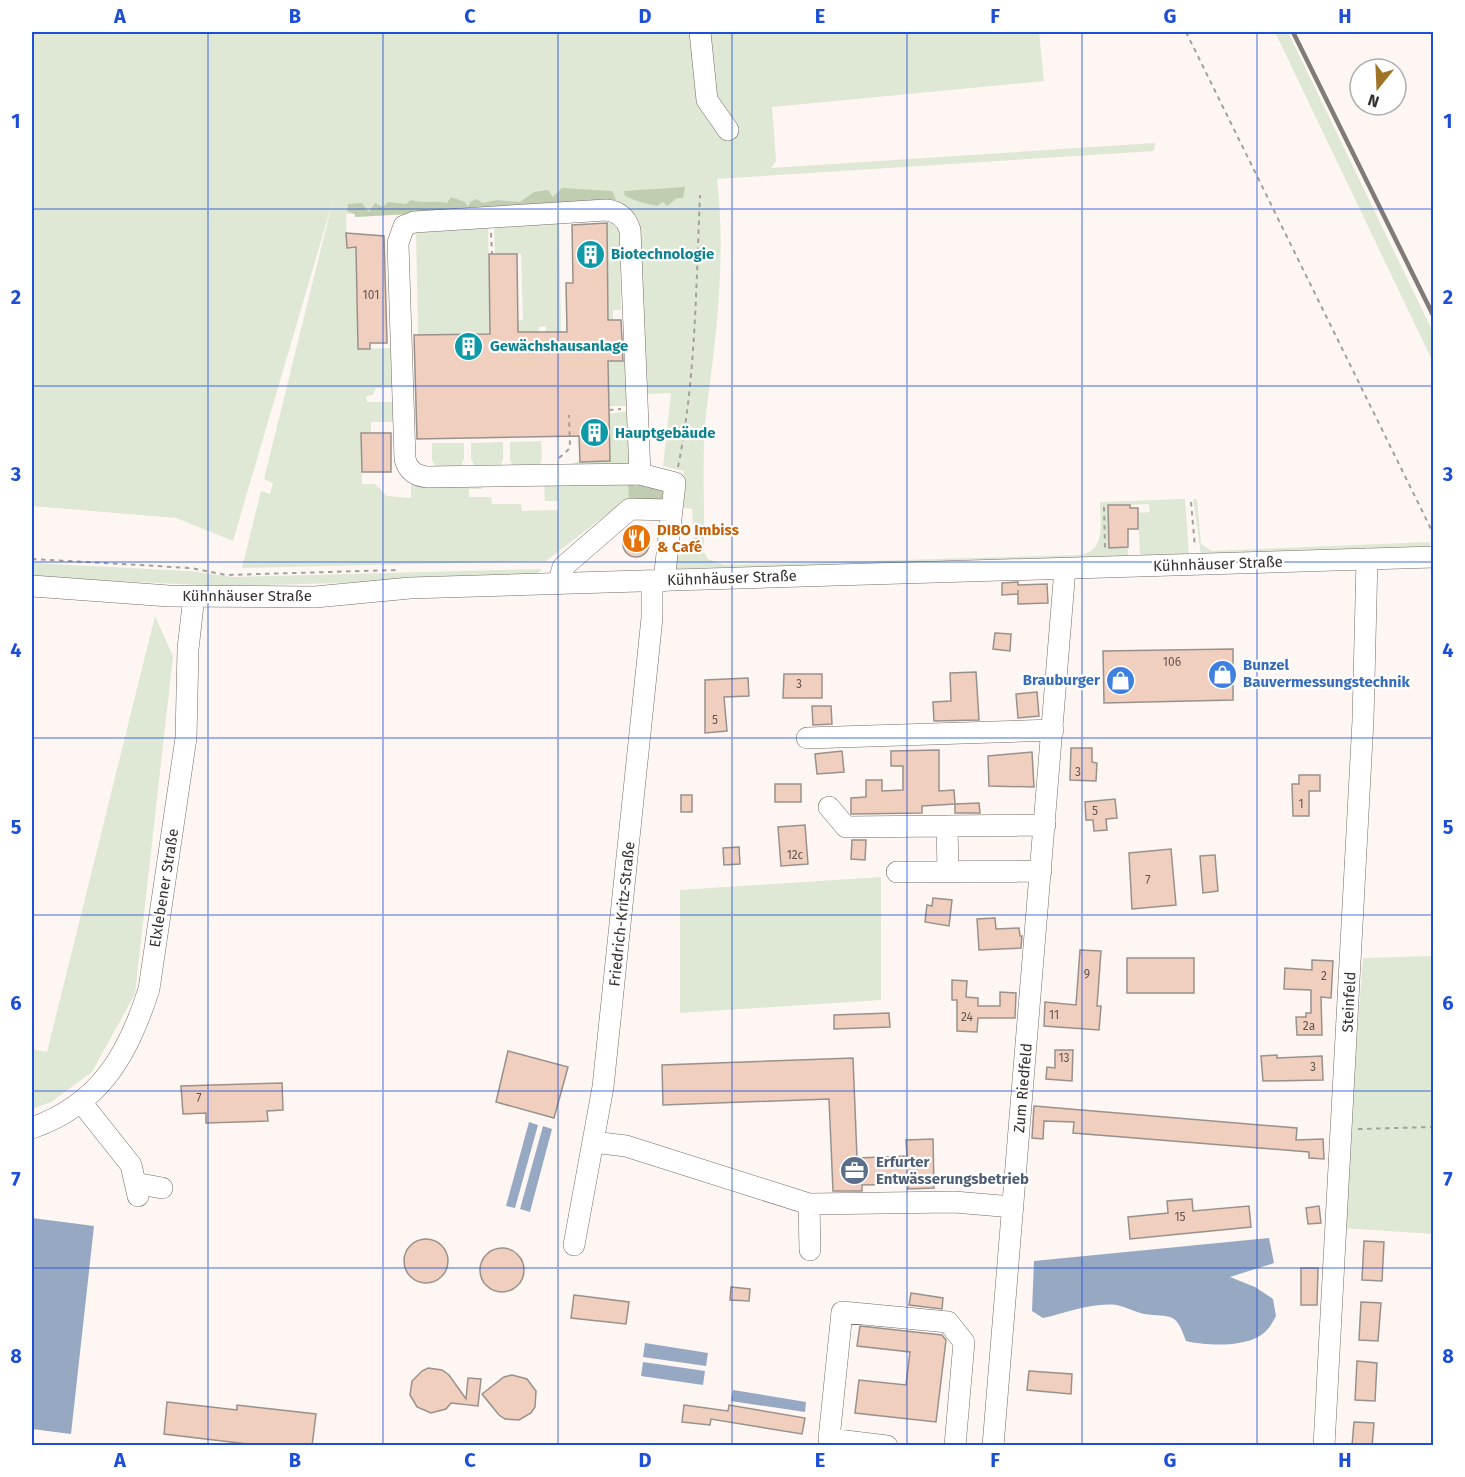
<svg xmlns="http://www.w3.org/2000/svg" width="1465" height="1477" viewBox="0 0 1465 1477" font-family="'Fira Sans',sans-serif">
  <style>
    .green { fill: #dee8d4 }
    .forest { fill: #c0cdb0 }
    .water { fill: #96a8c2 }
    .building { fill: #f0cfbf; stroke: #9a918c; stroke-width: 1.5 }
    .lines { fill: none; stroke-linecap: round; stroke-linejoin: round }
    .minor-casing { stroke: #756c68; stroke-width: 22 }
    .path { stroke: #a59f9c; stroke-width: 2; stroke-dasharray: 4.5 4.5; stroke-linecap: butt }
    .minor { stroke: #fff; stroke-width: 21 }
    .rail { stroke: #807a78; stroke-width: 4.5 }
    .grid { fill: none; stroke: #1d4ed8; stroke-width: 1.5; stroke-opacity: 0.55 }
    .labels { text-anchor: middle; stroke-width: 4.5; stroke-linejoin: round; paint-order: stroke }
    .number-label { font-size: 12px; fill: #645853 }
    .culture-label { font-size: 15px; font-weight: bold; fill: #0d838f; stroke: #fff; text-anchor: start }
    .food-label { font-size: 15px; font-weight: bold; fill: #c56008; stroke: #fff; text-anchor: start }
    .street-label { font-size: 15px; fill: #35312f; stroke: #fff }
    .shop-label { font-size: 15px; font-weight: bold; fill: #366cbe; stroke: #fff; text-anchor: start }
    .service-label { font-size: 15px; font-weight: bold; fill: #4e5e75; stroke: #fff; text-anchor: start }
    .neatline { fill: none; stroke: #1d4ed8; stroke-width: 2 }
    .grid-label { font-size: 20px; text-anchor: middle; font-weight: bold; fill: #1d4ed8 }
  </style>
  <rect width="100%" height="100%" fill="#fef6f2"/>
  <!-- green -->
  <path class="green" d="M32,32H1039L1044,81L772,107L776,161L771,168L1155,143L1154,151L717,179C726,255 717,330 707,406C701,453 705,504 704,552L708,559L724,565L1082,555C1106,549 1100,523 1100,502L1185,499L1189,555L1140,556L1138,513L1150,512L1149,504L1108,506L1109,547H1128V556L676,569L673,556L695,552L692,509L678,507L684,471L663,466L671,393L643,394L637,228L605,202L355,217V214H346L347,247L356,248L358,349L395,348L396,388H376L373,395L366,396L367,402H396L397,422H371V433H361L362,484H375L387,496L411,498V484L482,483V489H469V497H491L492,504H521L522,511L558,510V501H545L544,483H653L654,499L625,500L546,561L242,568L261,491L270,494L273,483L264,479L333,200L233,541L176,518L32,506Z
    M1275,32H1288L1433,332V362Z
    M559,219L561,332H546V326L539,327V332H518V321L523,320L521,254H495L494,223Z
    M606,222L613,223L620,232L621,310H613V320L608,321Z
    M488,224L490,334L418,335L416,229Z
    M629,361L628,406H609L570,362Z
    M629,411L633,466L561,467L580,461H610L609,414Z
    M541,441L542,458L538,470H514L510,459V442Z
    M503,442V459L499,470H477L471,459V443Z
    M432,443H464V458L460,470H437L432,460Z
    M1193,499H1197L1201,544L1212,551L1430,542L1429,549L1201,555Z
    M32,563L189,571L232,577L542,569L534,578L221,586L32,577Z
    M155,616L173,656L135,994L92,1072L51,1102L32,1109V1049L47,1052Z
    M881,877V1000L680,1013V890Z
    M1433,956V1234L1342,1228L1363,958Z"/>
  <!-- forest -->
  <path class="forest" d="M685,187L683,198H677L667,206L663,202L657,206C647,204 636,201 625,196L624,191Z
    M562,188L612,191L616,199L612,203L355,217V214L347,211L348,204L362,203L369,212L375,203L383,207L388,202L406,204L411,200C423,204 434,200 447,203L451,197L465,202L468,207L470,202L476,199L483,203L497,200L520,202L534,192L548,190L553,197Z
    M634,482L635,487L641,483H656L666,495L665,499H629L628,483Z"/>
  <!-- water -->
  <path class="water" d="M529,1122L538,1125L515,1208L506,1206Z
    M543,1126L552,1129L530,1212L520,1209Z
    M32,1218L94,1226L71,1434L32,1429Z
    M1269,1238L1274,1263L1230,1277L1255,1287L1273,1299L1276,1316C1273,1321 1270,1328 1265,1332C1248,1348 1207,1346 1186,1341C1175,1310 1172,1318 1144,1314C1135,1312 1126,1307 1117,1305C1093,1302 1066,1313 1043,1318L1032,1311L1034,1261Z
    M645,1343L708,1353L706,1366L643,1357Z
    M643,1362L705,1371L703,1385L641,1376Z
    M733,1390L806,1402L805,1412L731,1401Z"/>
  <!-- building -->
  <path class="building" d="M607,223L608,320H621L623,361H608L610,461L580,462L579,436L417,439L414,335L490,334L489,254H517L518,332H567L566,283H573L572,225Z
    M346,233L384,236L387,343H370V349H358L356,247L347,248Z
    M361,433H391V472H362Z
    M1108,505H1130V508H1138V529H1128V547L1109,548Z
    M623 544a13 13 0 1 1 26 0a13 13 0 1 1-26 0Z
    M1018,582V585L1047,584L1048,603L1018,604V590V594L1002,595V583Z
    M995,633L1011,634L1010,651L993,649Z
    M1233,649V700L1104,703L1103,651Z
    M976,672L979,720L934,721L933,702L951,701L950,673Z
    M784,674H822V698H783Z
    M748,678L749,696L724,697L727,731L705,733V680Z
    M1037,692L1039,716L1018,718L1016,694Z
    M812,706H831L832,724L813,725Z
    M1071,748H1092V762L1097,763L1096,781L1070,780Z
    M939,750V791L954,790L955,804L922,806V813L851,814V798L866,797V780H882V791L903,790V766H891V751Z
    M842,751L844,772L817,774L815,754Z
    M1032,752L1034,787L989,786L988,756Z
    M1299,775H1320V791H1309V816H1293L1292,784H1299Z
    M775,784H801V802H775Z
    M681,795H692V812H681Z
    M1115,799L1117,818L1106,819L1107,830L1094,831L1093,820H1086L1085,802Z
    M979,803L980,813H955V804Z
    M805,825L808,864L781,866L778,827Z
    M852,840H866L865,860L851,859Z
    M739,847L740,864L724,865L723,848Z
    M1171,849L1176,905L1132,909L1129,853Z
    M1215,855L1218,891L1203,893L1200,856Z
    M933,898L952,900L949,926L925,922L927,905L932,906Z
    M995,918L996,929L1019,928L1020,936H1022L1021,948L979,950L977,919Z
    M1080,950L1101,951L1097,1006H1101L1099,1030L1044,1026L1045,1002L1076,1005Z
    M1127,958H1194V993H1127Z
    M1312,960L1333,961L1331,998L1321,997L1322,1035H1297L1296,1017H1306V1013H1311V990L1284,989L1285,968L1312,970Z
    M952,980L967,981L966,997L978,998V1006H1000V992L1016,993L1015,1018H978L977,1032L957,1031V1000H952Z
    M889,1013L890,1027L834,1029V1015Z
    M1055,1050H1073L1072,1081L1046,1079L1047,1067L1055,1068Z
    M508,1051L568,1067L554,1118L496,1102Z
    M1277,1055V1058L1322,1056L1323,1080L1263,1081L1261,1056Z
    M853,1058L857,1158L907,1156L906,1140L933,1139L934,1188L908,1189V1184L862,1185V1191H833L829,1099L663,1105L662,1065Z
    M282,1083L283,1110L267,1111L268,1121L206,1123V1113L183,1114L181,1086Z
    M1034,1106L1297,1128L1296,1140L1323,1139L1324,1159L1309,1158V1152L1073,1133L1074,1122L1044,1121L1043,1139L1032,1138Z
    M1192,1199L1193,1211L1249,1206L1251,1227L1130,1239L1128,1217L1168,1213L1167,1201Z
    M1319,1206L1321,1223L1308,1224L1306,1208Z
    M404 1261a22 22 0 1 1 44 0a22 22 0 1 1-44 0Z
    M1364,1241L1384,1242L1382,1281L1362,1280Z
    M480 1270a22 22 0 1 1 44 0a22 22 0 1 1-44 0Z
    M1301,1268H1318L1317,1305H1301Z
    M731,1287L750,1289L749,1301L730,1300Z
    M911,1293L943,1298L942,1309L909,1305Z
    M574,1295L629,1302L626,1324L571,1318Z
    M1361,1302L1381,1303L1378,1341L1359,1340Z
    M860,1326L942,1335L946,1340L936,1422L855,1413L859,1380L906,1385L910,1352L857,1346Z
    M1357,1361L1377,1363L1375,1401L1355,1400Z
    M428,1368L442,1370L449,1375L466,1399L468,1378L481,1379L478,1406L451,1403L446,1409L431,1413L417,1407L410,1395L412,1381L422,1371Z
    M1029,1371L1072,1374L1071,1394L1027,1390Z
    M512,1375L527,1379L536,1391L535,1407L531,1413L519,1420L505,1419L499,1415L482,1394L504,1377Z
    M167,1402L237,1410V1405L316,1414L312,1446H264L164,1434Z
    M684,1405L728,1411L729,1405L805,1418L802,1434L711,1419L710,1425L682,1422Z
    M1354,1422L1374,1423L1372,1446H1352Z"/>
  <g class="lines">
    <defs>
      <path id="minor" d="M700,32L707,100L728,130
        M640,474L630,230C626,218 618,211 606,210L414,222L404,226L398,243L405,459C408,471 416,476 428,477L640,474L675,483L664,581
        M558,584L563,567L630,509L670,510
        M32,586L169,596L315,597L410,588L1434,557
        M807,738L1053,730
        M829,807L846,827L947,826
        M948,871L947,826L1045,825
        M897,872L1041,871
        M81,1102L131,1165L138,1196
        M32,1128C100,1104 128,1055 149,989L186,738L188,649L194,596
        M593,1142L626,1146L809,1204L954,1202L1013,1207
        M135,1183L162,1188
        M809,1204L810,1250
        M574,1245L603,1087L652,618V581
        M887,1446L829,1439L842,1312L948,1322L964,1342L955,1446
        M993,1446L1065,569
        M1324,1446L1363,720L1367,559"/>
    </defs>
    <!-- minor casing -->
    <use href="#minor" class="minor-casing"/>
    <!-- path -->
    <path class="path" d="M1186,32L1434,535
      M491,233L492,254
      M609,410L621,409
      M559,458L570,448L569,415
      M678,467C696,378 696,285 700,195
      M1191,502L1195,547
      M1104,507L1105,549
      M32,559L191,568L226,575L397,570
      M1358,1129L1434,1127"/>
    <!-- minor -->
    <use href="#minor" class="minor"/>
    <!-- rail -->
    <path class="rail" d="M1293,32L1434,317"/>
  </g>
  <!-- grid -->
  <path class="grid" d="M208,32V1446M383,32V1446M558,32V1446M732,32V1446M907,32V1446M1082,32V1446M1257,32V1446M32,209H1434M32,386H1434M32,562H1434M32,738H1434M32,915H1434M32,1091H1434M32,1268H1434"/>
  <!-- icons -->
  <defs>
    <symbol id="building-disc" viewBox="-11 -11 22 22"><circle r="9.5" fill="#0f9aa8" stroke="#fff"/><path d="M-4-6H4V6H1V3H-1V6H-4ZM-2.5-4.3h1.7v1.8h-1.7ZM.8-4.3h1.7v1.8H.8ZM-2.5-1h1.7V.8h-1.7ZM.8-1h1.7V.8H.8Z" fill="#fff"/></symbol>
    <symbol id="restaurant-disc" viewBox="-11 -11 22 22"><circle r="9.5" fill="#e8710a" stroke="#fff"/><path d="M-5-6h1v4h1v-4h1v4h1v-4h1v5L-1.5 .5V6h-2V.5L-5-1ZM5-6V6H3V1.5H1.5Q1.5-4 5-6Z" fill="#fff"/></symbol>
    <symbol id="shop-disc" viewBox="-11 -11 22 22"><circle r="9.5" fill="#3f7fe0" stroke="#fff"/><path d="M-5-2.5h2.3a2.7 3.5 0 0 1 5.4 0H5L5.5 6h-11ZM-1.5-2.5h3a1.5 2.3 0 0 0-3 0Z" fill="#fff"/></symbol>
    <symbol id="office-disc" viewBox="-11 -11 22 22"><circle r="9.5" fill="#5c6f8a" stroke="#fff"/><path d="M-6-3h4V-5.5h4V-3h4V5H-6ZM-1-4.5V-3h2v-1.5ZM-6 0V1H6V0Z" fill="#fff"/></symbol>
  </defs>
  <g fill-rule="evenodd">
    <use href="#building-disc" x="574" y="238" width="33" height="33"/>
    <use href="#building-disc" x="452" y="330" width="33" height="33"/>
    <use href="#building-disc" x="578" y="416" width="33" height="33"/>
    <use href="#restaurant-disc" x="620" y="522" width="33" height="33"/>
    <use href="#shop-disc" x="1206" y="658" width="33" height="33"/>
    <use href="#shop-disc" x="1104" y="664" width="33" height="33"/>
    <use href="#office-disc" x="838" y="1154" width="33" height="33"/>
  </g>
  <g class="labels">
    <!-- number labels -->
    <g class="number-label">
      <text x="371" y="299">101</text>
      <text x="1172" y="666">106</text>
      <text x="799" y="688">3</text>
      <text x="715" y="724">5</text>
      <text x="1078" y="776">3</text>
      <text x="1301" y="808">1</text>
      <text x="1095" y="815">5</text>
      <text x="795" y="859">12c</text>
      <text x="1148" y="884">7</text>
      <text x="1087" y="978">9</text>
      <text x="1324" y="980">2</text>
      <text x="1054" y="1019">11</text>
      <text x="967" y="1021">24</text>
      <text x="1309" y="1030">2a</text>
      <text x="1064" y="1062">13</text>
      <text x="1313" y="1071">3</text>
      <text x="199" y="1102">7</text>
      <text x="1180" y="1221">15</text>
    </g>
    <!-- culture labels -->
    <g class="culture-label">
      <text x="611" y="259">Biotechnologie</text>
      <text x="490" y="351">Gewächshausanlage</text>
      <text x="615" y="438">Hauptgebäude</text>
    </g>
    <!-- food labels -->
    <g class="food-label">
      <text x="657" y="535">DIBO Imbiss<tspan x="657" dy="17">&amp; Café</tspan></text>
    </g>
    <!-- street labels -->
    <g class="street-label">
      <text transform="translate(1218 564) rotate(-2)" y="5">Kühnhäuser Straße</text>
      <text transform="translate(732 578) rotate(-2)" y="5">Kühnhäuser Straße</text>
      <text x="247" y="601">Kühnhäuser Straße</text>
      <text transform="translate(164 888) rotate(-81)" y="5">Elxlebener Straße</text>
      <text transform="translate(622 914) rotate(-84)" y="5">Friedrich-Kritz-Straße</text>
      <text transform="translate(1349 1002) rotate(-87)" y="5">Steinfeld</text>
      <text transform="translate(1023 1088) rotate(-85)" y="5">Zum Riedfeld</text>
    </g>
    <!-- shop labels -->
    <g class="shop-label">
      <text x="1243" y="670">Bunzel<tspan x="1243" dy="17">Bauvermessungstechnik</tspan></text>
      <text x="1100" y="685" text-anchor="end">Brauburger</text>
    </g>
    <!-- service labels -->
    <g class="service-label">
      <text x="876" y="1167">Erfurter<tspan x="876" dy="17">Entwässerungsbetrieb</tspan></text>
    </g>
  </g>
  <!-- border -->
  <rect width="1465" height="1477" fill="none" stroke="#ffffff" stroke-width="66"/>
  <!-- north arrow -->
  <g transform="translate(1378 87) rotate(198)"><circle r="28" fill="#ffffff" stroke="#aeadac" stroke-width="1.5"/>
  <path d="M0-4.5L10 22L0 15L-10 22Z" fill="#a07424"/>
  <text y="-9" font-size="16" font-weight="bold" text-anchor="middle" fill="#35312f">N</text>
  </g>
  <rect x="33" y="33" width="1399" height="1411" class="neatline"/>
  <g class="grid-label">
    <text x="120" y="23">A</text>
    <text x="295" y="23">B</text>
    <text x="470" y="23">C</text>
    <text x="645" y="23">D</text>
    <text x="820" y="23">E</text>
    <text x="995" y="23">F</text>
    <text x="1170" y="23">G</text>
    <text x="1345" y="23">H</text>
    <text x="16" y="128">1</text>
    <text x="1448" y="128">1</text>
    <text x="16" y="304">2</text>
    <text x="1448" y="304">2</text>
    <text x="16" y="481">3</text>
    <text x="1448" y="481">3</text>
    <text x="16" y="657">4</text>
    <text x="1448" y="657">4</text>
    <text x="16" y="834">5</text>
    <text x="1448" y="834">5</text>
    <text x="16" y="1010">6</text>
    <text x="1448" y="1010">6</text>
    <text x="16" y="1186">7</text>
    <text x="1448" y="1186">7</text>
    <text x="16" y="1363">8</text>
    <text x="1448" y="1363">8</text>
    <text x="120" y="1467">A</text>
    <text x="295" y="1467">B</text>
    <text x="470" y="1467">C</text>
    <text x="645" y="1467">D</text>
    <text x="820" y="1467">E</text>
    <text x="995" y="1467">F</text>
    <text x="1170" y="1467">G</text>
    <text x="1345" y="1467">H</text>
  </g>
</svg>
